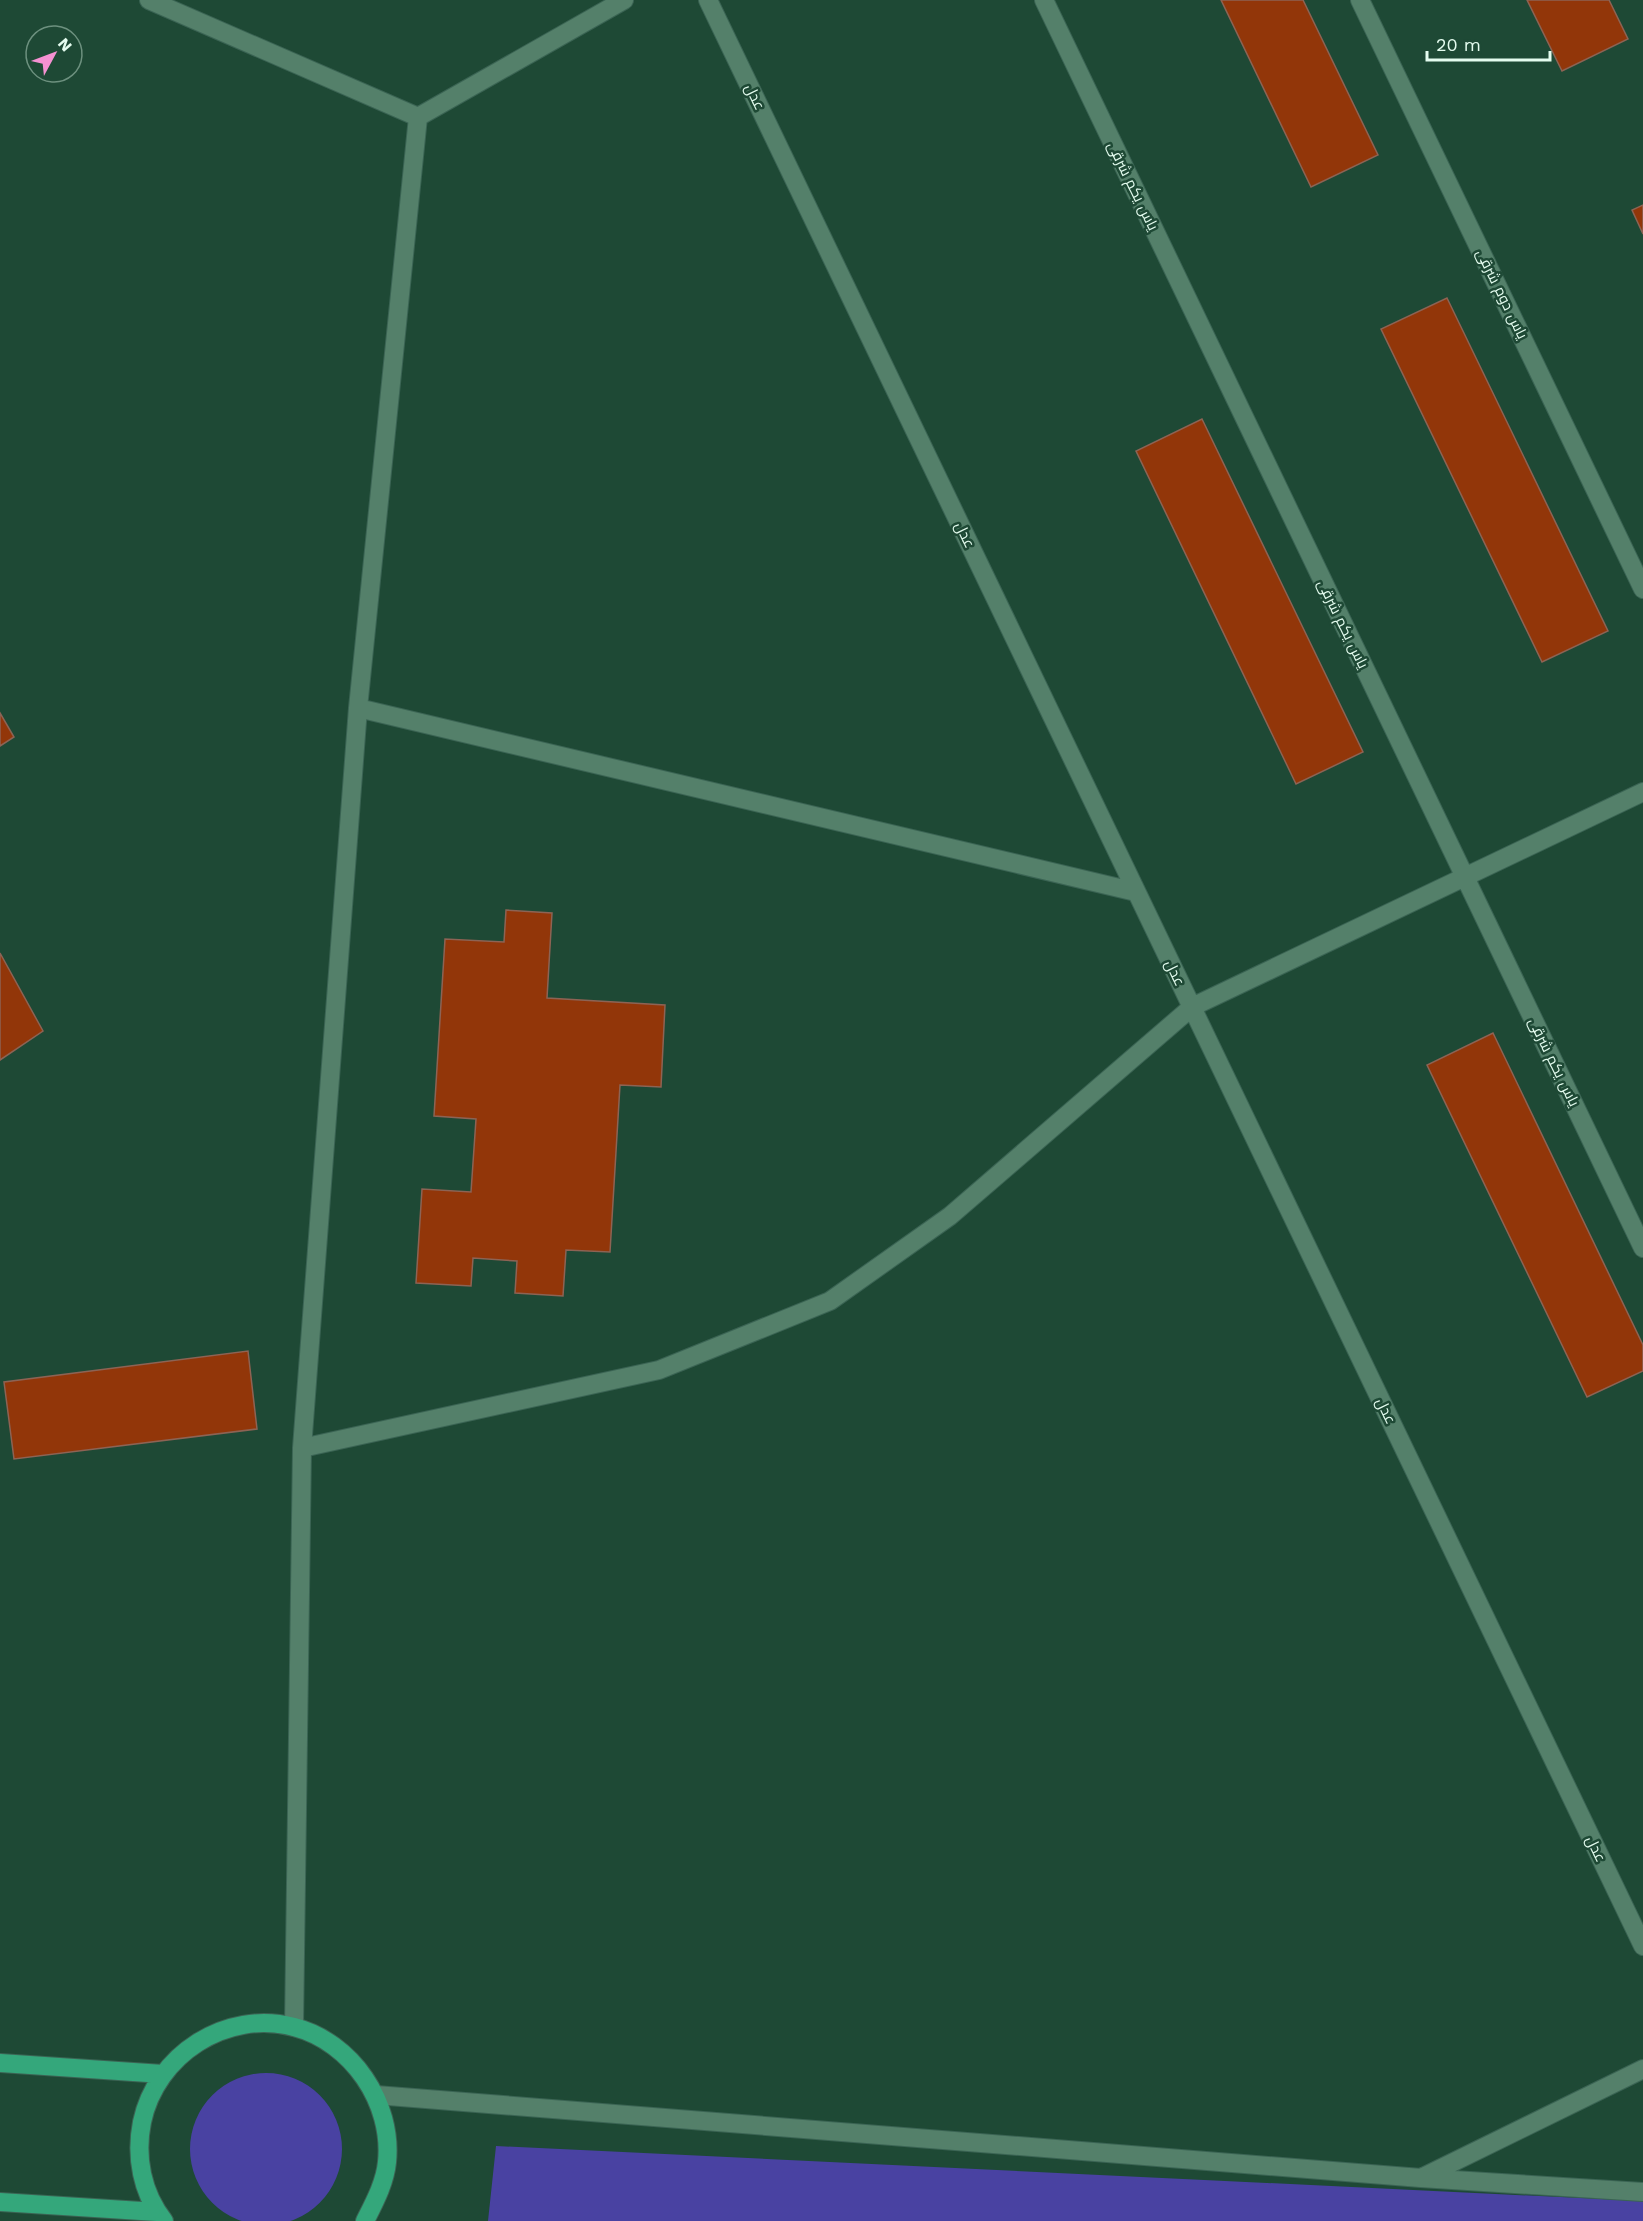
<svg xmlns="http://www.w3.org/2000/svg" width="1643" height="2221" viewBox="0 0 1643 2221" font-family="'Work Sans',Cairo,sans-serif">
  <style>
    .green { fill: #4942a2 }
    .building { fill: #923609; stroke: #8d6354; stroke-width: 1.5 }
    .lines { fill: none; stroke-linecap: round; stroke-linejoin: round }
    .minor-casing { stroke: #3b6454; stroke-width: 20 }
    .major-casing { stroke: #3b6454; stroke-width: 20 }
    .minor { stroke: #54806a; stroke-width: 18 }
    .major { stroke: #34a77b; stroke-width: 18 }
    .labels { text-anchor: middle; stroke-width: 5; stroke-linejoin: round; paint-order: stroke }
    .street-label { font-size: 15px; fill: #e4fcef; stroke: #1e4935 }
  </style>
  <rect width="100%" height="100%" fill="#1e4935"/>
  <!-- green -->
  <path class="green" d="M190 2149a76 76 0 1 1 152 0a76 76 0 1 1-152 0Z
    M496,2146L1643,2201V2221H488Z"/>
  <!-- building -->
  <path class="building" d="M1221,0H1303L1378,155L1311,187Z
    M1527,0H1609L1628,39L1562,71Z
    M1643,205V234L1632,210Z
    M1447,298L1608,631L1542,662L1381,329Z
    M1202,419L1363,752L1296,784L1136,451Z
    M0,713L14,737L0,746Z
    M506,910L552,913L547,998L665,1005L661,1087L620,1085L610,1252L566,1250L563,1296L515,1293L517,1261L473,1258L471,1286L416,1283L422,1189L471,1192L476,1119L434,1116L445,939L504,942Z
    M0,953L43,1031L0,1060Z
    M1493,1033L1643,1345V1371L1587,1397L1427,1065Z
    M248,1351L257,1429L14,1459L4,1382Z"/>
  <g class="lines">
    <defs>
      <path id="minor" d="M149,0L418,117
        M708,0L1643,1946
        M1044,0L1643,1248
        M1360,0L1643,589
        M418,117L624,0
        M358,708L1136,892
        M302,1448L659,1370L830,1301L950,1216L1192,1007L1643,792
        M294,2027L302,1448L358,708L418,117
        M376,2095L1421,2178L1643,2192
        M1423,2177L1643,2069"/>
      <path id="major" d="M0,2063L163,2074
        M0,2202L157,2212
        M164,2221C142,2193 135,2157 142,2122C156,2055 226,2009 294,2027C352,2042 393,2103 387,2162C385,2183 374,2203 365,2221"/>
    </defs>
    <!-- minor casing -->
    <use href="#minor" class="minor-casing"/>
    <!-- major casing -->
    <use href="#major" class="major-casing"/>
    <!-- minor -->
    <use href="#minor" class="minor"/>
    <!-- major -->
    <use href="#major" class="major"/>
  </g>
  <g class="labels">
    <!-- street labels -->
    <g class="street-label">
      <text transform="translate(755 97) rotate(64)" y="5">عدل</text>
      <text transform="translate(1133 186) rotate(64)" y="5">یاس یکم شرقی</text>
      <text transform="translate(1502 294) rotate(64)" y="5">یاس دوم شرقی</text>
      <text transform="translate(965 535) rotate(64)" y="5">عدل</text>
      <text transform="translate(1343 624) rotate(64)" y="5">یاس یکم شرقی</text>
      <text transform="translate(1175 973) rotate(64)" y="5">عدل</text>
      <text transform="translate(1554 1062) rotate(64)" y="5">یاس یکم شرقی</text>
      <text transform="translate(1386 1411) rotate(64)" y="5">عدل</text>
      <text transform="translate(1596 1849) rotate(64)" y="5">عدل</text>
    </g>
  </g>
  <!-- north arrow -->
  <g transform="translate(54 54) rotate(49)"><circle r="28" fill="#1e4935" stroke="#6d917f" stroke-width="1.5"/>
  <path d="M0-4.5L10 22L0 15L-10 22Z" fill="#f591d2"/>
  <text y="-9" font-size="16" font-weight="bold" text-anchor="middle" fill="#e4fcef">N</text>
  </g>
  <!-- scale -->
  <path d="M1427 51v9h123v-9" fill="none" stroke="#e4fcef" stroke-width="3"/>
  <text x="1436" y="51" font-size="18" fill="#e4fcef" stroke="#1e4935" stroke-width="4.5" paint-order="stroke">20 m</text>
</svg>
